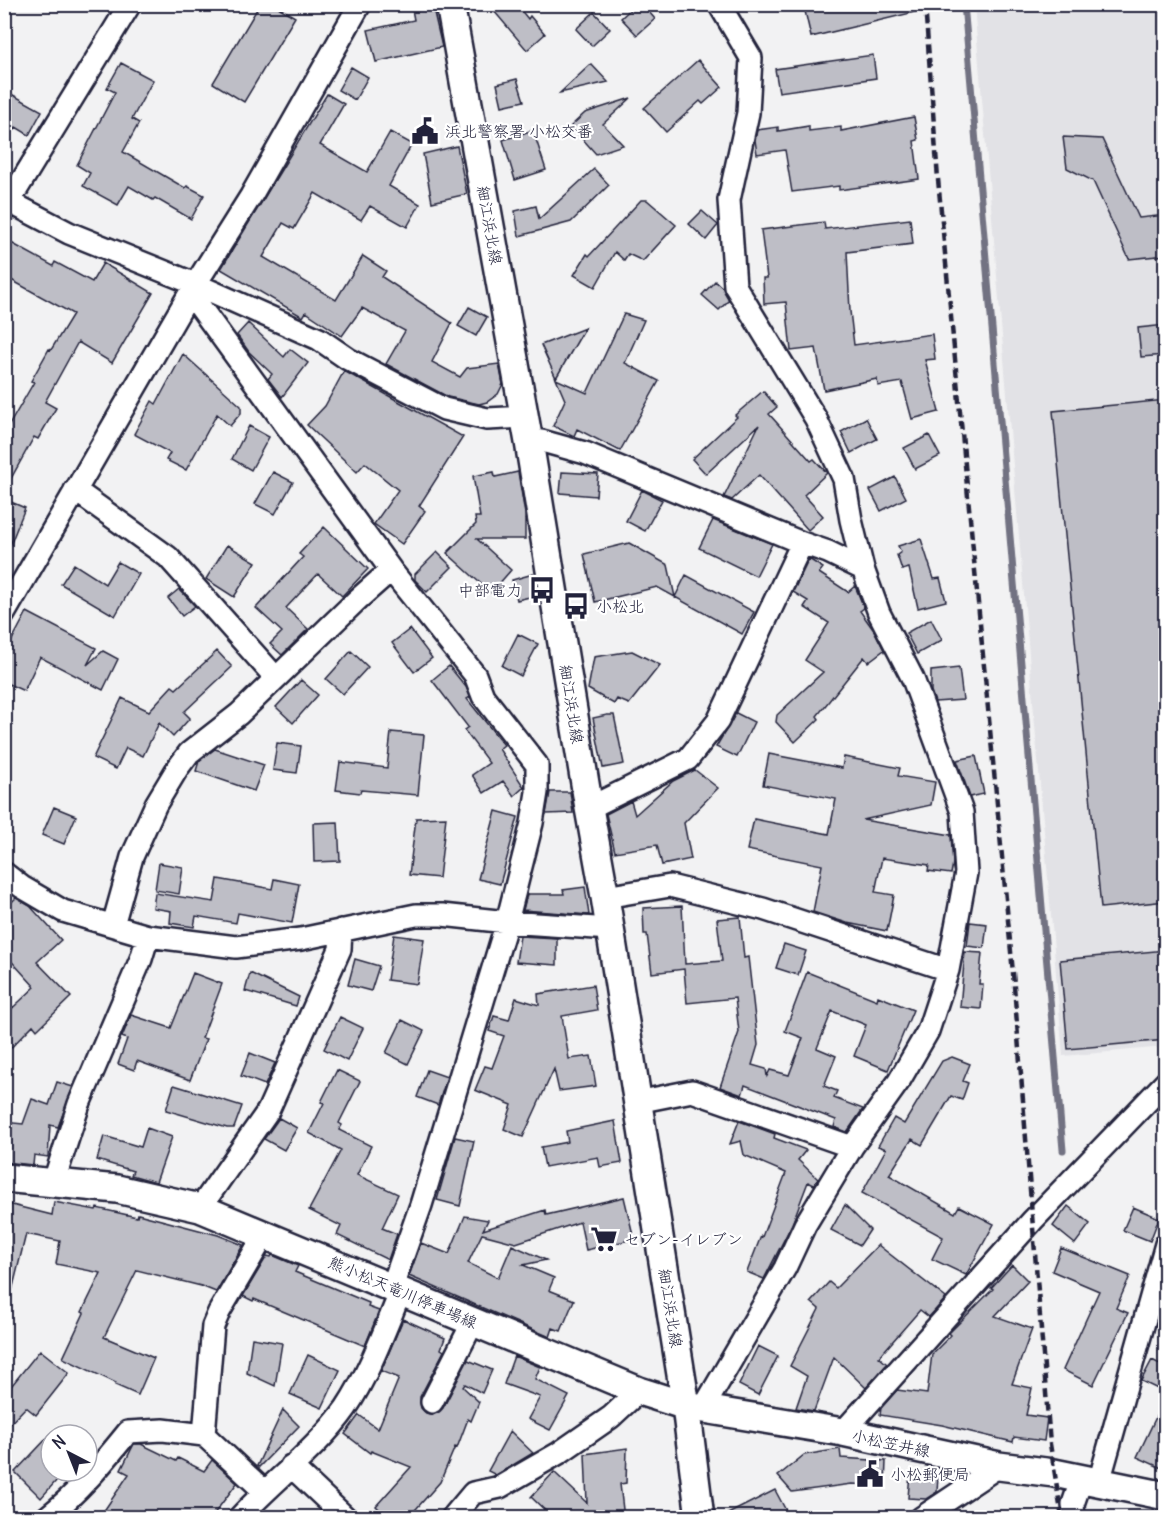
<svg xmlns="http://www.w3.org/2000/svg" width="1170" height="1522" viewBox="0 0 1170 1522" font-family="Delius,'Klee One',sans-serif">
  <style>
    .built { fill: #e2e2e6 }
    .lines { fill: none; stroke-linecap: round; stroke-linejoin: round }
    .stream { stroke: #727282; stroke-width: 7 }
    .building { fill: #bebec6; stroke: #22223b; stroke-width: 1.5 }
    .minor-casing { stroke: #22223b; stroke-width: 26 }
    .major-casing { stroke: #22223b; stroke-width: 32 }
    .minor { stroke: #fff; stroke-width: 21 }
    .major { stroke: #fff; stroke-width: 27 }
    .rail { stroke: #22223b; stroke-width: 4.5; stroke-dasharray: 9 4.5; stroke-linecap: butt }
    .labels { text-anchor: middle; stroke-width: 4.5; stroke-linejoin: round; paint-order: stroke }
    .poi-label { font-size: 16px; fill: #22223b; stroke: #fff; text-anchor: start }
    .street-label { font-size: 16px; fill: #22223b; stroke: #fff }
  </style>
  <rect width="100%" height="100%" fill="#f2f2f3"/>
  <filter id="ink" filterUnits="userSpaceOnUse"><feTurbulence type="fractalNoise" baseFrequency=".0167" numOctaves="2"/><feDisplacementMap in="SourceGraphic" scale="12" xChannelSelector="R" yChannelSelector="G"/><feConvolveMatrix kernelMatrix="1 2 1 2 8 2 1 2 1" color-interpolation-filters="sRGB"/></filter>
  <g filter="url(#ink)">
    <!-- built -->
    <path class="built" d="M974,5H1165V1047L1063,1056Z"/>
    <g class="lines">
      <!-- stream -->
      <path class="stream" d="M964,4L1063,1150"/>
    </g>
    <!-- building -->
    <path class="building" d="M260,4H273L295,17L244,102L213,83Z
      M411,4H432L442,47L376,62L368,30L414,20Z
      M488,4H516L528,19L530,16L545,34L527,50Z
      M636,4H642L655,19L637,35L621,18Z
      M833,4H918L919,11L811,37L805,11Z
      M594,12L610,29L592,46L576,29Z
      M873,55L876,78L779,92L775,69Z
      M698,60L722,87L703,104L700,101L666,132L644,108Z
      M121,63L153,80L132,119L139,123L123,152L185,188L187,186L204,195L191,219L155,198L153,200L129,186L118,205L83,186L90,173L77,165L115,92L107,88Z
      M591,64L608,82L560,93Z
      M351,67L368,77L355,100L338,90Z
      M517,79L524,101L502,106L497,84Z
      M4,90L42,111L29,135L16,127L4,145Z
      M327,94L344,104L320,145L367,172L390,132L412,144L389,186L420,204L407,227L370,206L361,220L315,193L294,229L283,223L263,257L336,300L363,256L386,271L382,277L452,323L432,362L460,377L467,368L499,364L503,384L498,394L487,402L479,404L448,397L386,364L405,331L362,308L342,336L306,312L303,317L221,269Z
      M631,98L603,124L623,145L596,154L571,126L585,113Z
      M914,117L918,140L914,141L919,179L839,190V186L792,192L785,150L757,154L755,140L757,130L778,127V131L809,126V131L841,127V131Z
      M533,130L546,170L515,180L503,140Z
      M1063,137L1102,139L1139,218L1166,215V255L1129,259L1093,181L1067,168Z
      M457,146L467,194L432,202L423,154Z
      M594,169L609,185L571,222L519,236L515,211L536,206L539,219Z
      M641,200H647L676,225L643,261L628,254L624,260L615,252L595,287L574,275L587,254L589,256Z
      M702,211L718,225L706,240L689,224Z
      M910,219L913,244L847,252L850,311L854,345L932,334L935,359L925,360L939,412L912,419L902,382L878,386L877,379L824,390L816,348L791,351L786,302L764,304L763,278H767L761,230L824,222L825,229Z
      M4,239L53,266L55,262L92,282L103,263L153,293L112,363L78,342L45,402L56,408L38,439L34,437L4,491V434L34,382L31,381L49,349L51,350L73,314L4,276Z
      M715,281L723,288L729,300L719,310L702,295Z
      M469,307L487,317L476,336L458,326Z
      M624,314L644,320L625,363L659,381L620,451L577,429L574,436L553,426L565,400L556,379L587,393Z
      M248,323L284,357L290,349L308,363L282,397L268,379L272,374L249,352L237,335Z
      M1166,325V355L1141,357L1138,328Z
      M585,328L556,378L541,345Z
      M183,354L241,406V413L230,426L217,414L186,470L166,460L170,453L134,434L152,401L156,404Z
      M344,371L463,437L419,506L425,511L402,544L374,524L398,490L365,463L357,472L307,425L325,406Z
      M763,391L777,407L769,414L811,461L814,459L827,473L804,495L823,516L808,530L759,475L732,500L724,497L759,425L706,474L692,459L737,417L735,415Z
      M1166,400V901L1101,908L1053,411Z
      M866,418L877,439L851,453L841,432Z
      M249,426L269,437L251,470L232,459Z
      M929,435L940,456L915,469L904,448Z
      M273,472L293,482L275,514L255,504Z
      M494,472L495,477L518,472L525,514V539H477L511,570L491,593L447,553L476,524L475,517H480L473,476Z
      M562,472L598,474L596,496L560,493Z
      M895,477L906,498L881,511L870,490Z
      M642,490L662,500L645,531L626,521Z
      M4,499L25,508L5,558H4Z
      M713,520L772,544L756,576L699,548Z
      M324,527L368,569L342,596L318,574L286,608L308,629L282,655L270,644L282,632L256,608L303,557L299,554Z
      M921,539L934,579L940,578L946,601L918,608L909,568L902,570L897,555L901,552L898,546Z
      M629,543L668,565L675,597L686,575L754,612L742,634L657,587L595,602L584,554Z
      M227,545L256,562L234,597L206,579Z
      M437,552L452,567L427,592L415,580V574Z
      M809,559L823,568L819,573L848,592L855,586L864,608L860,611L875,632L884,650L868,662L864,657L817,716L819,719L795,742L776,722L777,715L823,672L805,660L829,623L804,607L808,601L793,592Z
      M118,562L139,574L115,616L61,584L74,564L105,584Z
      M533,574L538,595L517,600L512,580Z
      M179,589L195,606L182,616L168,598Z
      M27,612L96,648L87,665L103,651L118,659L103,690L40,657L24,691L4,682V655Z
      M931,619L942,640L917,654L906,633Z
      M410,629L432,658L414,672L392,643Z
      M518,634L538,644L521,676L502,666Z
      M217,651L232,667L184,712L190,718L173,737L159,723L143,756L126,748L116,769L93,758L122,698L149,711L172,686L176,689Z
      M351,651L368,667L343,694L326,679Z
      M632,651L660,665L629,704L617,699L614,704L588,689L594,657Z
      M449,666L466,687L470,697L467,699L504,745L499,749L524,787L514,796L503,781L484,793L472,775L489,763L464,730L468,727L432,680Z
      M959,668L963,700L935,702L931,691V671Z
      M301,680L318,695L293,723L276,707Z
      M736,713L754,722L737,757L716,747Z
      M607,715H614L624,764L603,768L593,718Z
      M391,732L424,735L418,795L361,790L360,793L336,790L340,762L387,768Z
      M277,743L301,746L297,773L273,770Z
      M215,749L264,765L254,791L196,771L199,761Z
      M769,754L842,768L844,757L900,768L898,776L935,782L931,805L863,820L951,835L953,863L951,874L928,871L929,865L882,858L875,892L894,895L887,931L847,923L813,912L822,865L747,850L754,819L829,834L836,799L763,785Z
      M976,756L984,794L970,797L957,760Z
      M695,770L718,788L684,823L691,859L662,865L657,845L615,852L606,814L631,801L635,815L673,781Z
      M550,792H570L573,813L546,814Z
      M54,807L76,816L64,844L42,835Z
      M496,811L518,817L500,884L478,879Z
      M446,817L439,878L409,875L416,818Z
      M338,822L340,861L314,862L313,823Z
      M159,863L183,867L179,894L155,890Z
      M218,879L272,889L274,879L299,884L292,923L238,913L236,923L196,916L194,927L170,923L171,911L153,908L155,893L214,902Z
      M585,887L589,915L523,910L527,894H564L563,890Z
      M16,898L30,906L61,940L37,962L71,997L37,1030L33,1025L4,1055V1016L35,987L4,953V909Z
      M682,906L685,964L722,961L717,919L740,917L744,958L748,957L758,1045L752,1065L766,1069L767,1076L770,1070L789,1075L803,1038L785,1031L807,972L877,1000L878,996L913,1010L888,1070L854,1056L866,1025L832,1011L817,1048L836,1056L824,1086L837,1091L834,1098L863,1109L847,1132L834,1127L836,1120L745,1085L742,1095L720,1087L739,1032L735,998L687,1003L684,969L652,973L647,934H644L643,908Z
      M970,922L987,924L984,948L967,946Z
      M394,935L424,939L417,984L387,980Z
      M520,936L557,938V965L516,962Z
      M784,944L806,951L798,975L776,968Z
      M1166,950V1040L1068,1049L1060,960Z
      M965,952L982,953L979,984H983L981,1009L960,1007Z
      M355,959L379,966L371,991L348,985Z
      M193,973L222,984L202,1038L206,1039L190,1080L137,1061L134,1070L118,1064L127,1039L122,1037L131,1015L171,1028Z
      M250,973L299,997L296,1006L245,991Z
      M593,985L597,1010L562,1016L569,1059L591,1056L596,1086L559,1091L554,1069L523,1137L504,1129L512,1105L475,1090L485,1066L492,1068L504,1036L489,1031L494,1016L509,1020L516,998L539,1005L538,994Z
      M340,1017L363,1028L347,1061L324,1049Z
      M402,1020L424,1031L408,1064L386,1053Z
      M250,1053L275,1063L265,1085L241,1076Z
      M952,1057L970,1064L963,1081L968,1083L962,1100L951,1096L922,1145L912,1139L889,1175L955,1213L959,1206L994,1224L966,1275L932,1259L943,1237L862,1193L886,1149L878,1146L894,1118L904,1124L942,1061Z
      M337,1070L360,1081L339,1123L342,1125L339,1130L371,1146L357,1175L398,1194L382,1228L397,1234L388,1260L337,1235L341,1226L309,1210L341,1150L309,1133L324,1103L321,1102Z
      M427,1070L447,1077L438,1105L417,1097Z
      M57,1082L73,1087L58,1127L50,1125L48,1157L34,1155L33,1165L4,1162V1122L23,1124L32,1099L49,1105Z
      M174,1085L242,1106L234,1128H227L166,1110Z
      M279,1118L297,1128L284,1150L264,1139Z
      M615,1121L622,1163L600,1167L598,1157L545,1167L541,1147L568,1142L566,1131Z
      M739,1121L775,1134L774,1138L806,1150L798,1160L818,1179L814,1185L808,1182L792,1224L764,1279L747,1272L761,1236L762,1237L786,1173L744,1155L741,1141L730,1144Z
      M147,1128L172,1137L156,1182L131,1175L133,1171L97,1160L104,1136L141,1147Z
      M455,1137L474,1141L460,1206L437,1200Z
      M624,1197L634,1239L586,1250L580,1222L516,1243L482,1234L468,1263L498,1278L512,1245L546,1260L523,1265L554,1278L549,1290L574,1300L561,1331L553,1328L550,1337L409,1276L421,1243L449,1254L465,1216L488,1220L483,1230L545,1210L546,1215Z
      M54,1202L96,1210L97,1208L137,1217L138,1214L218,1235L243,1245L216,1292L201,1286L137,1270L104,1337L154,1358L138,1395L115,1385L116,1383L63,1358L84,1313L82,1312L101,1273L56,1264L60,1241L26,1234L11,1295L4,1294V1203L52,1215Z
      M845,1205L870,1230L860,1245L831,1230Z
      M1068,1206L1090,1224L1075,1244L1053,1226Z
      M1133,1207L1159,1218L1150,1241L1123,1230Z
      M878,1245L946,1298L929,1317L920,1310L879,1357L887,1364L866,1388L834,1357L814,1411L796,1408L807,1376L790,1366L819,1309L811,1302L829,1282L836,1288Z
      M1061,1248L1130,1276L1116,1308L1128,1313L1093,1385L1063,1370L1099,1291L1052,1271Z
      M272,1255L298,1266L295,1272L369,1303L368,1307L379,1311L365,1346L254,1299L253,1301L243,1296L267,1256L271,1257Z
      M1012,1265L1028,1281L995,1316L1032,1329L1012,1384L1032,1388L1026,1415L1047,1418L1044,1441L1014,1437L1013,1442L942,1425L880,1415L881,1408L897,1390L927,1394L932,1354L951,1335L949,1333L993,1289L991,1288Z
      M403,1319L445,1338L441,1349L444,1351L420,1397L421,1408L426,1413L433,1415L443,1408L468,1360L492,1370L482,1393L465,1384L463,1387L479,1402L471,1421L468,1419L457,1448L455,1447L440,1482L408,1518H388L376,1506L411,1467L371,1451L370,1453L345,1434L359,1415L378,1429L399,1378L381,1371Z
      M252,1338L282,1343L275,1386L247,1373Z
      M758,1346L778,1356L758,1395L739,1385Z
      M40,1350L69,1373L36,1415L26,1407L4,1430V1395Z
      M308,1355L340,1370L322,1408L290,1394Z
      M514,1356L540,1367L535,1379L569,1396L550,1430L528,1419L540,1397L504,1384Z
      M1152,1360L1166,1367V1393L1141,1381Z
      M1166,1396V1470L1137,1457Z
      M283,1410L299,1426L259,1467L257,1466Z
      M510,1431L533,1453L496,1475L488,1471Z
      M51,1434V1471H65L41,1498L15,1472Z
      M134,1444H141L176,1461L178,1458L204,1471L212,1460L237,1483L211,1518H99L129,1474L121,1470Z
      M627,1448L626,1483L620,1484L624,1518H553L531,1497L554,1472L587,1503L585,1454Z
      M840,1449L841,1458L886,1461L885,1486L852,1484L792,1492L778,1476L804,1455Z
      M910,1473L938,1475L937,1492L926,1499L908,1498Z
      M775,1490L790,1518H720Z"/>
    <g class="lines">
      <defs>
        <path id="minor" d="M4,199L69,233L195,284L319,339L348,359L444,409L487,419L525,417
          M4,210L130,4
          M529,442L542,441L585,453L802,543L828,552L863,569
          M75,490L168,557L276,678
          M4,614L190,293L251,196L360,4
          M589,808L688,759L718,721L802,543
          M4,873L22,887L63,911L148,936L236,947L301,939L416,915H442L507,922L532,823L537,792V765L483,696L475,675L391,570L190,293
          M605,897L670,886L763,909L948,970
          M113,925L132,857L156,804L177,769L189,753L239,714L357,600L391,570
          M637,1102L692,1091L852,1147
          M53,1184L79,1104L141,959L148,936
          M200,1208L268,1111L340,949L341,930
          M392,1287L421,1205L507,922L610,929
          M432,1402L473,1322
          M704,1407L785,1268L805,1225L852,1147L899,1081L928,1031L948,970L966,873L962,812L913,679L879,613L863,569L851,520L844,479L816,419L735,286L729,200L748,113L751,58L719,4
          M843,1432L1033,1220L1166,1082
          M204,1435L213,1326L219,1312L265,1234
          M291,1466L346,1518
          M1099,1482L1166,1244
          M46,1518C78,1493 103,1463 128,1432L163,1430L204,1435L264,1491
          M239,1518C273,1481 317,1449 346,1408C369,1374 385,1329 401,1291
          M452,1518L473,1493L500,1487L559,1453L611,1417L639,1391
          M921,1518L999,1466
          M1074,1518L1073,1504L1082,1478"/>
        <path id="major" d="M450,4L529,442L589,808L605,897L686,1406L700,1518
          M4,1178L117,1189L200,1208L639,1391L686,1406L843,1432L999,1466L1054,1473L1166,1496"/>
      </defs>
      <!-- minor casing -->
      <use href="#minor" class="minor-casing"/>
      <!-- major casing -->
      <use href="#major" class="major-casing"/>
      <!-- minor -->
      <use href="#minor" class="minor"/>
      <!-- major -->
      <use href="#major" class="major"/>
      <!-- rail -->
      <path class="rail" d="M925,4L938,179L1013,973L1050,1444L1062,1518"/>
    </g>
  </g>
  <!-- icons -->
  <defs>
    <symbol id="civic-bare" viewBox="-9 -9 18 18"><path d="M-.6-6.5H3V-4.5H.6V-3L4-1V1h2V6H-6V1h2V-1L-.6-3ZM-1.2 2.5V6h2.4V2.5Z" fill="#22223b" stroke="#fff" stroke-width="2.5" paint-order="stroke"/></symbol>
    <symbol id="bus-bare" viewBox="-9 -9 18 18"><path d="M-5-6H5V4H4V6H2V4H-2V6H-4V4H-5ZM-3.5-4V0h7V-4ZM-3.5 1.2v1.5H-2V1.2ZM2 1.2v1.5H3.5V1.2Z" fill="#22223b" stroke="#fff" stroke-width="2.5" paint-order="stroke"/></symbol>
    <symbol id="supermarket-bare" viewBox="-9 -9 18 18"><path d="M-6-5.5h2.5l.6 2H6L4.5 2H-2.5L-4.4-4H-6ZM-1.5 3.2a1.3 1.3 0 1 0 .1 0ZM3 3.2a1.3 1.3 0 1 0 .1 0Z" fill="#22223b" stroke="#fff" stroke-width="2.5" paint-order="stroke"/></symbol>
  </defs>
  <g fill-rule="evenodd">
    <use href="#civic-bare" x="406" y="112" width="38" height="38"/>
    <use href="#bus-bare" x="523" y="571" width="38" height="38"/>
    <use href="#bus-bare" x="557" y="587" width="38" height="38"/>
    <use href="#supermarket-bare" x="585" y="1220" width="38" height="38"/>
    <use href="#civic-bare" x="851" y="1455" width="38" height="38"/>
  </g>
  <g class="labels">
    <!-- poi labels -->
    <g class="poi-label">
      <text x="445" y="137">浜北警察署 小松交番</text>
      <text x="522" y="596" text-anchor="end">中部電力</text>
      <text x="596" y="612">小松北</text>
      <text x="624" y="1245">セブン-イレブン</text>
      <text x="890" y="1480">小松郵便局</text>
    </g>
    <!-- street labels -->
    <g class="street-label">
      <text transform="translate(490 225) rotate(80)" y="6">細江浜北線</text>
      <text transform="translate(572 704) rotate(81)" y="6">細江浜北線</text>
      <text transform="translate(403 1292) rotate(23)" y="6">熊小松天竜川停車場線</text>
      <text transform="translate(671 1308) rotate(81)" y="6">細江浜北線</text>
      <text transform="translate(891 1443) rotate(12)" y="6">小松笠井線</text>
    </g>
  </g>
  <!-- margin -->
  <rect width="1170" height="1522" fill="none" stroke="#fff" stroke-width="24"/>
  <rect x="12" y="12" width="1146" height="1498" fill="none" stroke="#22223b" stroke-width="2" filter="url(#ink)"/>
  <!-- north arrow -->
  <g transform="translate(69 1453) rotate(318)"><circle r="28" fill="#ffffff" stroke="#a7a7b1" stroke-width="1.5"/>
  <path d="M0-4.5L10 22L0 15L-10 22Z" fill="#22223b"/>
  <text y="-9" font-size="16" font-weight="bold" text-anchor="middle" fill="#22223b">N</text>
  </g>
</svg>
